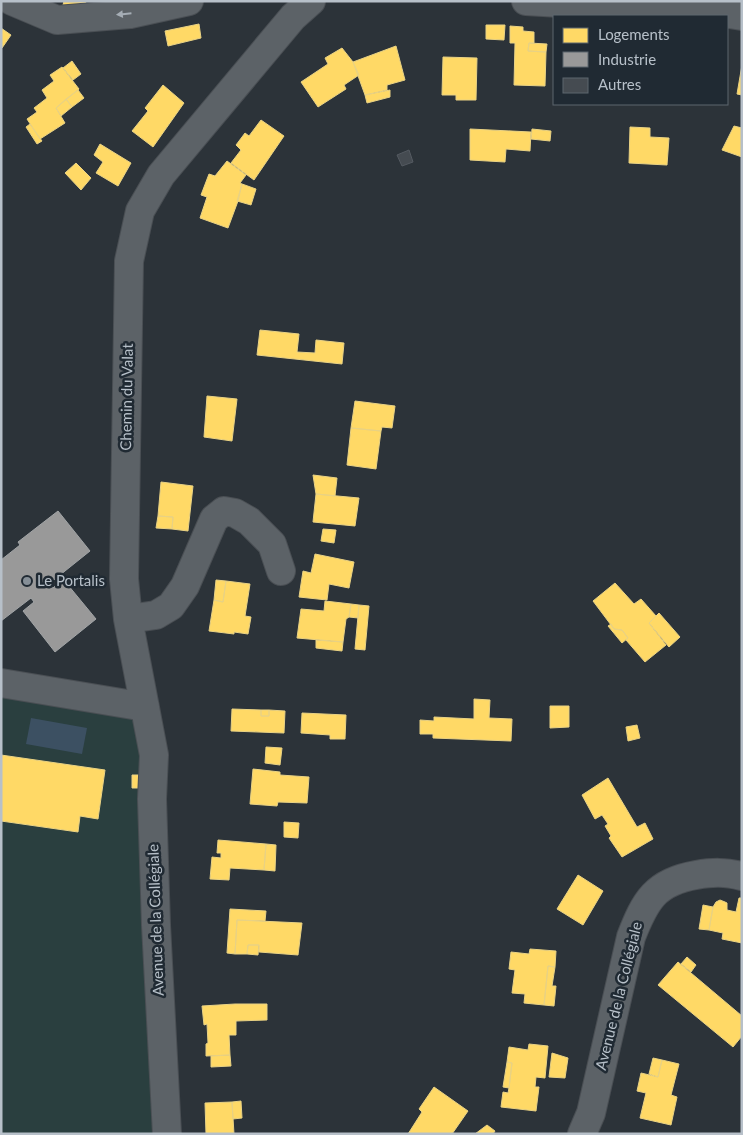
<svg xmlns="http://www.w3.org/2000/svg" width="743" height="1135" viewBox="0 0 743 1135" font-family="Lato,sans-serif">
  <style>
    .green { fill: #2a3f3f }
    .water { fill: #3c5062 }
    .homes { fill: #ffd966; stroke: #e9d284 }
    .industry { fill: #999; stroke: #a2a5a7 }
    .building { fill: #454b51; stroke: #545a61 }
    .lines { fill: none; stroke-linecap: round; stroke-linejoin: round }
    .minor-casing { stroke: #4a4f54; stroke-width: 30 }
    .minor { stroke: #5c6267; stroke-width: 28 }
    .oneway { fill: #a5adb5 }
    .poi-dot { fill: #868f97; stroke: #202a33; stroke-width: 2 }
    .labels { text-anchor: middle; stroke-width: 5; stroke-linejoin: round; paint-order: stroke }
    .street-label { font-size: 15px; fill: #b7c0c9; stroke: #202a33 }
    .poi-label { font-size: 15px; fill: #b7c0c9; stroke: #202a33; text-anchor: start }
  </style>
  <rect width="100%" height="100%" fill="#2c3339"/>
  <!-- green -->
  <path class="green" d="M1,686L148,720L169,1134H1Z"/>
  <!-- water -->
  <path class="water" d="M31,718L87,728L82,754L26,744Z"/>
  <!-- homes -->
  <path class="homes" d="M64,1H86L85,6L63,5Z
    M199,24L201,38L168,46L165,31Z
    M486,25H505L504,40L486,39Z
    M510,26L523,27V31L534,32V43H529L528,51L546,52L545,86L514,85L515,43H510Z
    M1,28L11,35L2,48H1Z
    M529,43L547,44L546,52L528,51Z
    M396,46L405,80L387,85V90L365,95L353,62Z
    M342,48L353,62L359,75L344,85L346,89L318,107L301,82L328,64L325,58Z
    M443,57L477,58L476,100H456V95H442Z
    M72,61L81,74L73,80L63,68Z
    M742,65V95L737,94Z
    M62,67L79,89L56,108L65,123L40,139L27,119L37,112L34,108L47,98L42,90L54,81L50,75Z
    M163,85L184,103L153,147L132,131L148,111L145,108Z
    M78,90L84,98L72,107L66,99Z
    M390,90V97L367,103L365,95Z
    M66,99L72,107L61,116L56,108Z
    M261,120L284,136L254,180L231,163L241,150L236,145L245,133L249,136Z
    M30,124L42,141L37,144L26,127Z
    M734,126L742,128V157L722,150Z
    M630,127L650,128V137L669,138L667,165L629,163Z
    M470,129L531,132L530,151L506,149L505,162L470,160Z
    M532,129L551,131L550,141L531,139Z
    M100,144L131,163L118,186L96,173L103,162L94,155Z
    M227,161L246,175L240,183L242,184L238,201L228,228L200,218L207,197L201,195L209,174L215,176Z
    M76,163L91,178L81,190L65,173Z
    M242,184L256,189L251,205L237,201Z
    M260,330L299,334L297,352L315,353L316,340L344,343L342,364L257,355Z
    M207,396L237,399L232,441L204,437Z
    M355,401L395,406L392,428L382,427L381,431L351,428Z
    M351,428L381,431L376,469L347,465Z
    M313,475L337,478L335,496L316,494Z
    M161,482L193,486L188,531L172,529L173,517L158,516Z
    M316,494L359,498L355,526L313,522Z
    M158,516L173,517L172,529L156,528Z
    M323,529L336,530L334,543L321,541Z
    M315,554L354,562L349,588L329,584L327,600L299,597L303,571L311,573Z
    M216,580L226,581L223,602L214,600Z
    M226,581L250,584L245,616L251,617L248,634L234,632V634L209,631L214,600L223,602Z
    M615,583L634,604L641,599L656,616L649,623L666,645L645,662L626,640L628,638L622,630L614,629L593,601Z
    M325,601L351,604L349,617L346,619L343,642L297,638L301,609L324,611Z
    M351,604L359,605L358,618L349,617Z
    M359,605L369,606L365,650L355,649Z
    M659,613L680,637L669,647L649,623Z
    M611,624L614,629L622,630L628,638L622,643L608,626Z
    M316,640L343,642L342,651L316,648Z
    M474,699L490,700L489,718L512,719L511,741L433,738V734H420V720L434,721V717L474,719Z
    M550,706H569V727L550,728Z
    M232,709L261,710V716H269V710L285,711L284,733L231,731Z
    M261,710H269V716H261Z
    M302,713L346,715L345,739H330V735L301,733Z
    M637,725L640,738L628,741L626,727Z
    M266,747L282,748L280,765L265,763Z
    M1,755L105,770L98,819L80,816L78,832L1,821Z
    M253,769L280,772V775L309,777L307,803L278,802L277,806L250,804Z
    M132,775H140V788H132Z
    M608,778L637,827L645,823L653,839L622,857L609,838L611,836L605,826L608,824L602,815L595,819L582,795Z
    M284,822L299,823L298,838L284,837Z
    M218,840L266,844L264,870L230,868L229,880L210,879L212,857L221,858V853H217Z
    M266,844L276,845L275,871L264,870Z
    M578,875L603,891L583,925L557,909Z
    M739,898H742V943L722,939L723,933L709,930L713,907L716,902L720,900L725,902L727,903V910L736,912Z
    M703,905L713,907L709,930L699,929Z
    M230,909L266,911L265,921L237,920L235,954L227,953Z
    M237,920L302,923L298,955L259,952V945H248L247,954H235Z
    M248,945H259L258,955L247,954Z
    M530,949L556,951L555,967L548,966L544,1005L524,1003L525,994L512,993L515,970L509,969L511,952L529,954Z
    M687,957L696,965L691,972L681,964Z
    M678,962L742,1016V1036L733,1047L658,985Z
    M548,966L555,967L552,986H556L554,1006L544,1005Z
    M235,1004H267V1020L236,1021V1035H229L230,1055L206,1056V1044L208,1043L207,1024L204,1025L202,1006Z
    M529,1044L548,1046L545,1078L536,1077L535,1087H539L536,1111L501,1107L503,1092L508,1093L509,1088L512,1063L507,1062L509,1047L528,1050Z
    M552,1053L568,1058L565,1078L549,1077Z
    M230,1055L231,1066L211,1067V1056Z
    M653,1058L662,1060L658,1077L649,1074Z
    M662,1060L679,1064L671,1095L677,1097L671,1125L640,1118L646,1093L637,1091L641,1073L658,1077Z
    M507,1062L512,1063L509,1088L503,1087Z
    M434,1087L468,1111L452,1134H408L422,1112L419,1109Z
    M241,1101L242,1118L233,1119L232,1102Z
    M232,1102L234,1134H206L205,1103Z
    M487,1125L495,1131L493,1134H475Z"/>
  <!-- industry -->
  <path class="industry" d="M58,511L90,551L50,583L53,588L63,579L96,619L55,652L23,611L34,602L31,598L1,621V560L20,545L18,542Z"/>
  <!-- building -->
  <path class="building" d="M409,150L413,162L402,166L397,155Z"/>
  <g class="lines">
    <defs>
      <path id="minor" d="M12,1L57,20L130,14L189,1
        M526,1L717,12L742,16
        M128,619L156,615L171,606L185,586L214,519L224,511L235,513L249,521L272,544L281,571
        M1,683L145,707
        M167,1134L156,925L152,799L154,755L128,619L124,579L129,261L140,211L161,175L293,17L311,1
        M582,1134L591,1113L631,937C645,901 655,882 696,875C714,872 724,872 742,876"/>
    </defs>
    <!-- minor casing -->
    <use href="#minor" class="minor-casing"/>
    <!-- minor -->
    <use href="#minor" class="minor"/>
  </g>
  <!-- one-way arrows -->
  <defs><path id="oneway-solid" d="M-6-.8H1V-3.2L6.5 0L1 3.2V.8H-6Z" transform="scale(1.25)"/></defs>
  <use class="oneway" href="#oneway-solid" transform="translate(124 14) rotate(174)"/>
  <!-- markers -->
  <circle class="poi-dot" cx="27" cy="581" r="5"/>
  <g class="labels">
    <!-- street labels -->
    <g class="street-label">
      <text transform="translate(127 397) rotate(-89)" y="5">Chemin du Valat</text>
      <text transform="translate(156 920) rotate(-92)" y="5">Avenue de la Collégiale</text>
      <text transform="translate(619 996) rotate(-76)" y="5">Avenue de la Collégiale</text>
    </g>
    <!-- poi labels -->
    <g class="poi-label">
      <text x="37" y="586">Le Portalis</text>
    </g>
  </g>
  <!-- border -->
  <rect width="743" height="1135" fill="none" stroke="#b7c0c9" stroke-width="5"/>
  <!-- legend -->
  <rect x="553" y="15" width="175" height="90" fill="#202a33" stroke="#5c666f"/>
  <rect x="563" y="28" width="25" height="15" fill="#ffd966" stroke="#5c666f"/>
  <text x="598" y="40" font-size="15" fill="#b7c0c9">Logements</text>
  <rect x="563" y="52" width="25" height="15" fill="#999999" stroke="#5c666f"/>
  <text x="598" y="65" font-size="15" fill="#b7c0c9">Industrie</text>
  <rect x="563" y="78" width="25" height="15" fill="#454b51" stroke="#5c666f"/>
  <text x="598" y="90" font-size="15" fill="#b7c0c9">Autres</text>
</svg>
